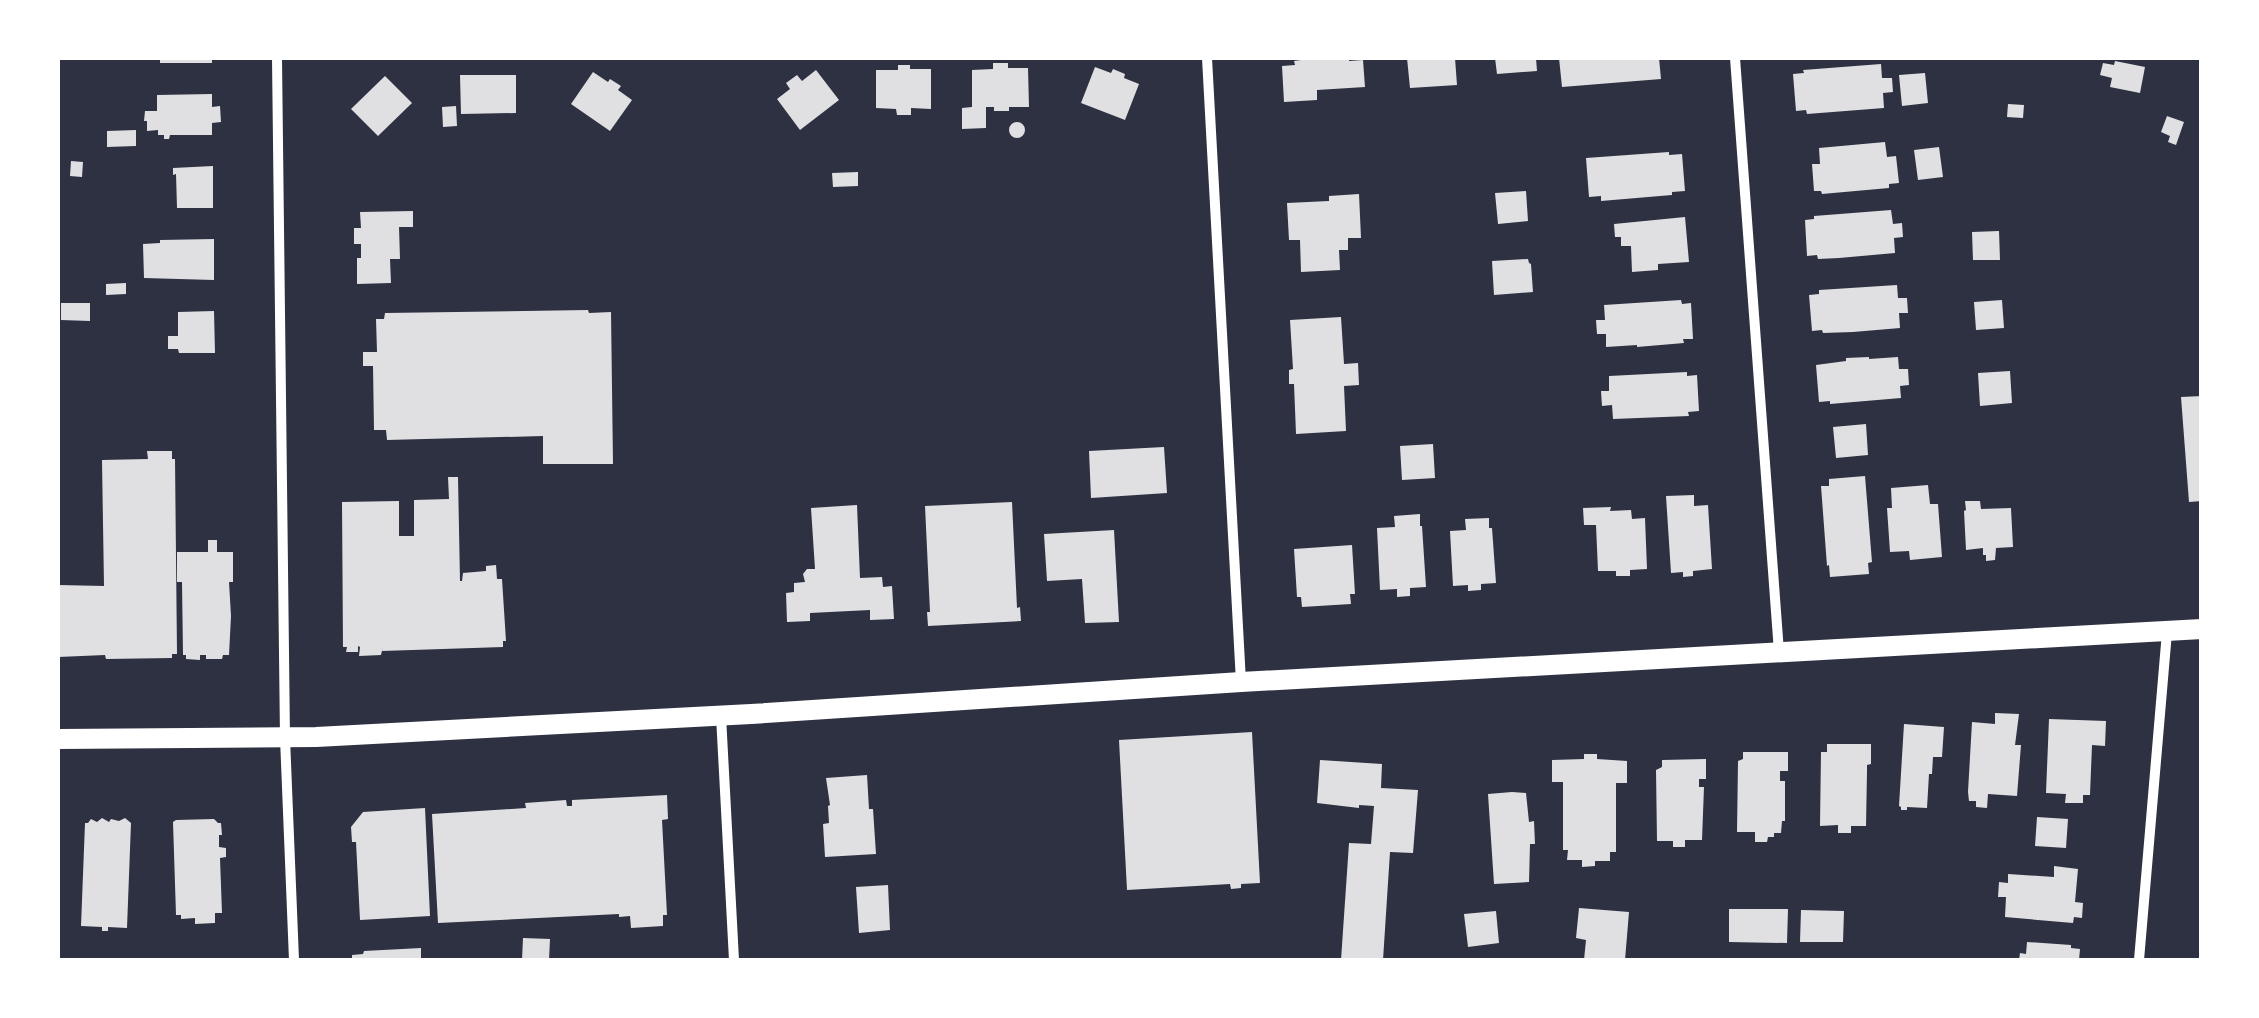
<svg xmlns="http://www.w3.org/2000/svg" width="2259" height="1018" viewBox="0 0 2259 1018" font-family="'Asap Condensed',sans-serif">
  <style>
    .building { fill: #e0e0e3 }
    .lines { fill: none; stroke-linecap: round; stroke-linejoin: round }
    .minor { stroke: #fff; stroke-width: 10 }
    .secondary { stroke: #fff; stroke-width: 20 }
  </style>
  <rect width="100%" height="100%" fill="#2d3142"/>
  <!-- building -->
  <path class="building" d="M160,58H212V63H160Z
    M1301,58H1349V61L1363,60L1365,87L1317,90V100L1284,102L1282,66L1295,65L1294,61L1301,60Z
    M1407,58H1455L1457,85L1410,88Z
    M1495,58H1536L1537,71L1497,74Z
    M1559,58H1659L1661,79L1562,87Z
    M2115,61L2145,67L2140,93L2110,87L2112,78L2100,75L2103,63L2114,65Z
    M993,63H1008V68H1028L1029,107H1009V111H994V107H986V128L962,129V108L972,107V70L993,69Z
    M1881,64L1882,78H1892L1893,92L1883,93L1884,108L1807,114L1806,110L1796,111L1793,74L1804,73L1803,70Z
    M898,65H910V69H931V109L911,108V115H897L896,109L876,108V70H898Z
    M1095,67L1111,73L1113,69L1125,74L1124,78L1139,84L1125,120L1081,103Z
    M816,70L839,100L800,130L777,99L790,89L786,83L797,75L802,81Z
    M593,72L608,82L610,79L621,86L618,90L632,100L610,131L571,104Z
    M1925,73L1928,103L1902,106L1899,75Z
    M460,75H516V113L461,114Z
    M385,76L412,103L378,136L351,109Z
    M212,94V107L220,106L221,122L212,123V135H170L169,139H164V135H158V130L147,131V121H144L145,111H157V95Z
    M2008,104L2024,105L2023,118L2007,117Z
    M456,106L457,126L443,127L442,107Z
    M2167,116L2184,122L2176,145L2168,142L2170,136L2161,132Z
    M1009 130a8 8 0 1 1 16 0a8 8 0 1 1-16 0Z
    M136,130V146L107,147V131Z
    M1885,142L1887,157L1896,156L1899,183L1889,184V188L1822,194L1821,191H1814L1812,164H1820L1819,148Z
    M1939,147L1943,177L1918,180L1914,150Z
    M1669,152V155L1682,154L1685,191L1672,192V195L1601,201V196L1589,197L1586,158Z
    M71,161L83,162L82,177L70,176Z
    M213,166V208H177L176,174L173,175V168Z
    M858,172V186L833,187L832,173Z
    M1526,191L1528,221L1498,224L1495,193Z
    M1359,194L1361,238H1348V250H1339L1340,270L1301,272L1300,240H1289L1287,203L1329,201V196Z
    M1891,210L1893,224L1902,223L1903,237L1894,238L1895,253L1839,258L1818,259L1817,255L1807,256L1805,220L1814,219V216Z
    M413,211V227H399L400,259H390L391,283L357,284V258H361V244H354V228H361L360,212Z
    M1685,217L1689,262L1658,264V270L1632,272L1631,246H1621V237H1615L1614,224Z
    M1999,231L2000,260H1973L1972,232Z
    M214,239V280L144,278L143,244L160,243V240Z
    M1528,259L1529,263L1531,264L1533,292L1494,295L1492,261Z
    M126,283V294L106,295V284Z
    M1897,285L1898,298H1907L1908,313H1899L1900,328L1853,332L1823,333L1822,330L1812,331L1809,295L1819,294V290Z
    M1681,300L1682,304L1691,303L1693,339H1683L1684,343L1637,347V345L1606,347V334H1597L1596,320H1605L1604,305Z
    M2002,300L2004,328L1976,330L1974,302Z
    M61,303H90V321L61,320Z
    M588,310L589,313L611,312L613,464H543V436L387,440L386,430H374L373,366H363V352H377L376,319H384L385,313Z
    M214,311L215,353H179L178,349H168V336H178V312Z
    M1341,317L1344,364L1358,363L1359,385L1344,386L1346,431L1296,434L1294,384H1289V370L1293,369L1290,320Z
    M1869,357V359L1898,357L1899,369H1908L1909,385L1900,386L1901,398L1830,404V401L1819,402L1816,365L1846,361V358Z
    M2010,371L2012,403L1980,406L1978,373Z
    M1687,372V376L1697,375L1699,411L1688,412L1689,416L1613,419L1612,405L1602,406L1601,391H1609V376Z
    M2202,396V501L2189,502L2181,397Z
    M1866,424L1868,455L1836,458L1833,427Z
    M1433,444L1435,478L1402,480L1400,446Z
    M1164,447L1167,493L1091,498L1089,451Z
    M147,451H172V459H175L177,654H172V658L106,659L105,655L58,657V585L104,586L102,460L148,459Z
    M1865,476L1872,562L1868,563L1869,574L1830,577L1829,565L1827,566L1821,486H1829V479Z
    M448,477H458L460,581H462L463,573L486,571V566L496,565L497,579H502L506,641H503V647L382,651L383,646L381,655L359,656L360,647L358,646V652H346L347,647H343L342,502L399,501V536H414V500L449,499Z
    M1928,485L1930,504H1938L1942,557L1910,560L1909,551L1890,552L1887,508H1892L1891,488Z
    M1694,495V506L1708,505L1712,569L1693,571V576L1683,577V572L1671,573L1666,496Z
    M1965,501H1980L1981,509L2011,508L2013,547L1996,548L1995,560L1986,561V555H1983V548L1966,550L1964,511L1966,510Z
    M1012,502L1017,608L1020,607L1021,621L928,626L927,612H930L925,506Z
    M857,505L860,578L882,577L883,587L892,586L894,619L870,620V610L810,613V621L787,622L786,593L794,592V583L805,582L803,574L807,569H815L811,508Z
    M1611,507L1610,511L1631,510L1632,519L1645,518L1647,569L1630,570V576H1616V571H1598L1596,525H1584L1583,508Z
    M1420,514V526H1422L1426,587L1410,588V596L1397,597V589L1380,590L1377,528L1395,527L1394,516Z
    M1489,518V528H1492L1496,583L1481,584V590L1468,591V585L1453,586L1450,531L1466,530L1465,519Z
    M1114,530L1119,622L1085,623L1082,579L1047,581L1044,534Z
    M208,540H217V552H233V582H229L231,616L229,655H223L222,659H206V655H200V660L186,659V655H183L182,582H177V552H208Z
    M1352,545L1355,594H1350L1351,604L1302,607L1301,597H1297L1294,549Z
    M1995,713L2019,714L2015,745H2021L2017,796L1988,794L1987,808L1976,807V801H1969L1968,792L1972,722L1995,724Z
    M2049,719L2106,721L2105,746L2092,745L2090,795H2083V803H2065L2066,794L2046,793Z
    M1904,724L1944,727L1942,757H1933L1932,774H1929L1927,808L1907,807V810H1901V807L1899,806Z
    M1252,732L1260,883L1241,884V888L1231,889L1230,884L1127,890L1119,740Z
    M1827,744H1871V764L1867,765V771L1866,826H1851V833H1838V825L1820,826L1821,752H1827Z
    M1743,752H1788V771H1780V781H1785V821H1782L1781,833H1774V837H1768L1767,842H1755V832H1737L1738,761L1743,759Z
    M1584,754H1597V759L1627,761V783H1616V852H1610V861H1595V866L1582,867V860H1567L1568,850H1563V782H1552V760L1584,759Z
    M1706,759V779H1699V787H1704L1702,840H1685V847H1673V841H1657L1656,770L1662,767V760Z
    M1320,760L1382,764L1381,788L1418,790L1413,853L1390,852L1383,960H1341L1349,843L1371,844L1374,806L1359,805V808L1317,803Z
    M867,775L869,809H873L876,854L825,857L823,824L829,823L828,806L830,805L826,778Z
    M1512,792L1526,793L1529,822L1534,821L1535,844H1530L1529,882L1494,884L1488,794Z
    M667,795L668,819L662,820L667,915H663V926L631,928L630,916L619,917V914L438,923L432,814L526,808L525,803L566,800L567,806H572V800Z
    M425,808L430,916L360,920L356,842H352L351,827L363,812Z
    M2037,817L2068,819L2066,848L2035,846Z
    M102,818L109,822L111,819L119,821L125,818L131,823L127,928L108,927V931H102V927L81,926L85,823H88L91,819L97,822Z
    M214,819L218,823H221L222,835H219V847L226,848V857L220,858L222,913H215V923L195,924V918L181,919V915H176L173,822L176,820Z
    M2054,866L2078,869L2075,902L2083,903L2082,918L2074,917L2073,923L2005,917L2006,897H1998L1999,882L2008,883V874L2054,877Z
    M888,885L890,930L859,933L856,887Z
    M1579,908L1629,912L1625,960H1584L1586,940L1576,938Z
    M1729,909H1788L1787,943L1729,942Z
    M1801,910L1844,911L1843,942H1800Z
    M1496,911L1499,943L1468,947L1464,914Z
    M523,938L550,939L549,960H522Z
    M2027,942L2071,945V948L2080,949L2079,960H2019L2020,953L2026,954Z
    M421,948V960H352V955L363,954L364,951Z"/>
  <g class="lines">
    <!-- minor -->
    <path class="minor" d="M277,58L285,738L294,960
      M1207,58L1241,682
      M1735,58L1779,652
      M721,716L734,960
      M2139,960L2167,632"/>
    <!-- secondary -->
    <path class="secondary" d="M58,739L316,737L751,714L1241,682L2202,629"/>
  </g>
  <!-- border -->
  <rect width="2259" height="1018" fill="none" stroke="#ffffff" stroke-width="120"/>
</svg>
